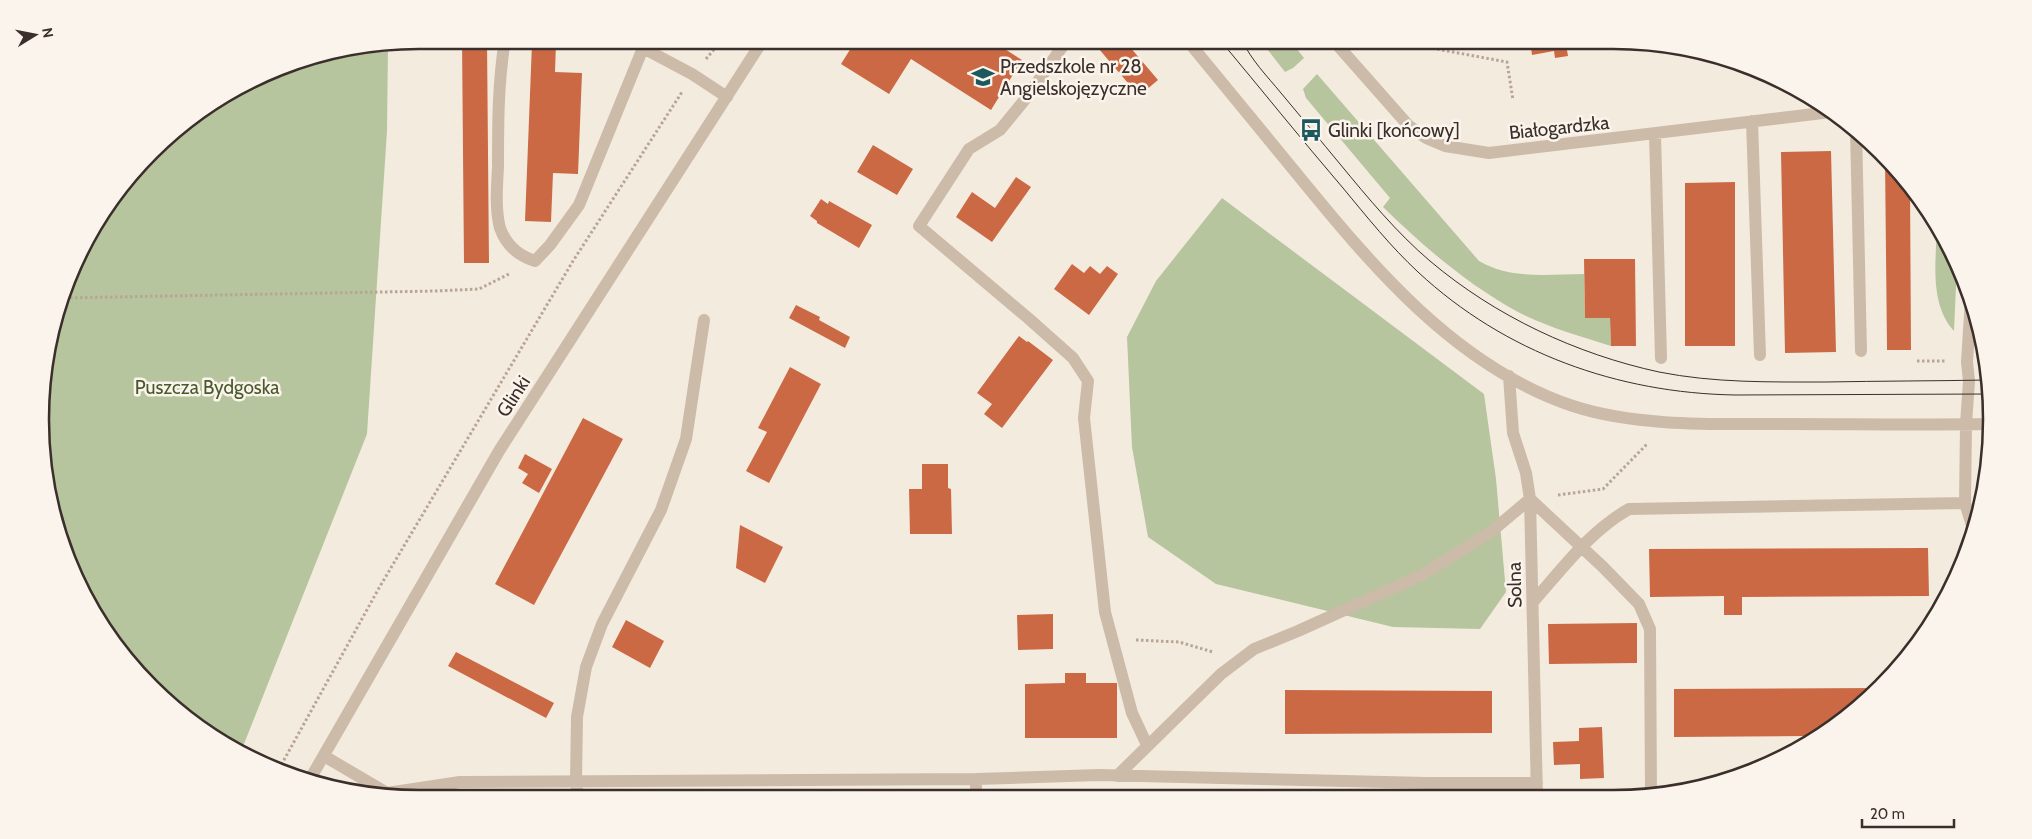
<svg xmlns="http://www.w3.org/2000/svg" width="2032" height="839" viewBox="0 0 2032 839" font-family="Cabin,sans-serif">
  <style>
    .green { fill: #b6c59d }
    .building { fill: #cc6945 }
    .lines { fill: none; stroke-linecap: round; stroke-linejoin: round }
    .path { stroke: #b9a593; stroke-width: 3; stroke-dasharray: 2.5 2.5; stroke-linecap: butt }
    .minor { stroke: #cdbba9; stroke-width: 12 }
    .tram { stroke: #3a2f2a; stroke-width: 1 }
    .labels { text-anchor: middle; stroke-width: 5; stroke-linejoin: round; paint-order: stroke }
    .poi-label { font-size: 19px; fill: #3a2f2a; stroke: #fbf4ec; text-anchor: start }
    .street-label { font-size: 19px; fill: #3a2f2a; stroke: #fbf4ec }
    .park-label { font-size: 19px; fill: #485a2c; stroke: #fbf4ec }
    .rim { fill: none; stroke: #3a2f2a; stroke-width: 2.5 }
  </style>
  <rect width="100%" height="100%" fill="#f4ebdf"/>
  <!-- green -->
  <path class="green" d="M1260,40H1290L1304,58L1293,68L1285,72Z
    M388,45L387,131L367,434L242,749L188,720L104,630L69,564L47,494L43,370L60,298L91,230L169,134L230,91L297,60Z
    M1317,74L1479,261C1511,280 1549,274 1584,274L1585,317L1610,318L1611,346C1579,336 1547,327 1518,312C1467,284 1424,247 1383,207L1390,198L1306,98L1303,89Z
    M1222,198L1484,394L1496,479L1506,592L1480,629L1393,627L1216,584L1148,537L1132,447L1127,337L1156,281Z
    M1937,226L1953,251L1957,264L1954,331C1929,304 1936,260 1937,226Z"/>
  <!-- building -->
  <path class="building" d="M462,40H487L489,263H464Z
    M856,40H991L1022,60L991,110L911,59L889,94L841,64Z
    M1096,40H1124L1158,80L1139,96L1093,42Z
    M1530,40H1599L1600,44L1567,50L1568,56L1555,58L1554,51L1532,55Z
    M532,43H556L555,72L582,73L578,174L553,173L551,222L525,221Z
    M873,145L913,169L897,195L857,172Z
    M1831,151L1836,352L1785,353L1781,152Z
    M1885,158L1910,184L1911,350H1887Z
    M1016,177L1031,187L992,242L956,217L972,192L995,208Z
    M1735,182V346H1685V183Z
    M821,199L828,204L829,201L872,225L859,248L817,223V221L810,216Z
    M1584,259H1635L1636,346H1611L1610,318H1585Z
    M1072,264L1084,273L1090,266L1100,274L1107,266L1118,274L1089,315L1054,289Z
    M796,305L820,317L819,320L850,337L845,348L789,318Z
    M1019,336L1027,342L1028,341L1053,360L1002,428L984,414L992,404L977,393Z
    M790,367L821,384L769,483L746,471L767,432L758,428Z
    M583,418L623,439L534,605L495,584Z
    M525,454L552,469L539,493L522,483L528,474L518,468Z
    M922,464H948V488L951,489L952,534H910L909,489H922Z
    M740,525L783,547L765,583L736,568Z
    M1928,548L1929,596L1742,597V615H1724V596L1650,597L1649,549Z
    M1053,614V649L1018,650L1017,615Z
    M626,620L664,641L650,668L612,647Z
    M1637,623V663L1549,664L1548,624Z
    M456,652L554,703L546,718L448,666Z
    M1065,673H1086V683H1117V738H1025V684L1065,683Z
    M1877,688L1863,705L1805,741V736L1674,737V689Z
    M1285,690L1492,691V733L1285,734Z
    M1602,727L1604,778L1580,779V764L1554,765L1553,742L1579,741V728Z"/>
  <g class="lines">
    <!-- path -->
    <path class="path" d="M1388,40L1507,62L1513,100
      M706,59L722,40
      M60,298L436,291L479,289L509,274
      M1917,361H1946
      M1558,495L1603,489L1648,443
      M1136,640L1179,642L1213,652
      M279,769L379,588L573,261L682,92"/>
    <!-- minor -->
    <path class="minor" d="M505,40C498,82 498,124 498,167C497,186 495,209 500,228C506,245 519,256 535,261L550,245L579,205L643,48
      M632,40L643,48L692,74L727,97
      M1067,40L1027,97L1000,130L969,149L919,226L1028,318L1073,358L1088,381L1084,418L1105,612L1132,713L1147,745
      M1187,40C1224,85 1260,129 1297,174C1372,266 1456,367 1573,406C1637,427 1717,424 1783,424C1852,424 1921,425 1990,424
      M1333,40L1408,125L1426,138L1445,146L1489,153L1831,112
      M1752,121L1760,355
      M1856,129L1861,351
      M1655,134L1661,358
      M1971,299L1967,362L1969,381L1966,424L1965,503L1974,532
      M1509,376L1513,433L1526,473L1530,499L1537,796
      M1533,602C1562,569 1590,531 1629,509L1965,503
      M324,756L387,793L460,782L976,779L1099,775L1427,783H1537
      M1117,776L1221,674L1254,649L1298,631L1422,575L1492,531L1530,499L1603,567L1639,604L1650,629L1651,796
      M976,779V798
      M309,781L499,451L763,40
      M578,799L576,781L577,717L586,667L602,624L661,510L686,439L704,320"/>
    <!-- tram -->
    <path class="tram" d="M1220,40C1261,89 1301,139 1343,188C1367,217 1391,247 1418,272C1505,353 1618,393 1735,395L1991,394
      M1242,40C1251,60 1267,76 1281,93C1301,117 1321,141 1340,164C1368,198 1397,233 1430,261C1495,316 1576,354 1659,372C1714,383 1770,382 1826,382C1880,381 1934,381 1989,380"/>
  </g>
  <!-- icons -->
  <defs>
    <symbol id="school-bare" viewBox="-9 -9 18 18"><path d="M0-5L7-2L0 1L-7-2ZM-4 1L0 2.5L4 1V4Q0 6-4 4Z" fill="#1c595f" stroke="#fbf4ec" stroke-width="2.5" paint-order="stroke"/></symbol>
    <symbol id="bus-bare" viewBox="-9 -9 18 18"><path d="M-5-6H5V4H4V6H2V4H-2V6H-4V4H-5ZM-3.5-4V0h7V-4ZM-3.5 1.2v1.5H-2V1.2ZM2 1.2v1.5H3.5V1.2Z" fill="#1c595f" stroke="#fbf4ec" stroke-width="2.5" paint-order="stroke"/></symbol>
  </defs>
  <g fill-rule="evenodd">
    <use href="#school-bare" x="967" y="61" width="32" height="32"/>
    <use href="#bus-bare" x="1295" y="114" width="32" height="32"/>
  </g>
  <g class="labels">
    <!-- poi labels -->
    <g class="poi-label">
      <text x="1000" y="73">Przedszkole nr 28<tspan x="1000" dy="22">Angielskojęzyczne</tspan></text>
      <text x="1328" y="137">Glinki [końcowy]</text>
    </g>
    <!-- street labels -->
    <g class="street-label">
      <text transform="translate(1559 127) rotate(-6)" y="7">Białogardzka</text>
      <text transform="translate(513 396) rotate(-57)" y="7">Glinki</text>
      <text transform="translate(1514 585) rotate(-91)" y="7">Solna</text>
    </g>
    <!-- park labels -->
    <g class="park-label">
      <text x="207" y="394">Puszcza Bydgoska</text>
    </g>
  </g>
  <!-- crop -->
  <path d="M0 0H2032V839H0ZM419 49H1613A370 370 0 0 1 1983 419V420A370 370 0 0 1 1613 790H419A370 370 0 0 1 49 420V419A370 370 0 0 1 419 49Z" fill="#fbf4ec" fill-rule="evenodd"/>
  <path class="rim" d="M419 49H1613A370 370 0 0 1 1983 419V420A370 370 0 0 1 1613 790H419A370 370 0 0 1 49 420V419A370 370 0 0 1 419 49Z"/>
  <!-- north arrow -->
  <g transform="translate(35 35) rotate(80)" stroke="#fbf4ec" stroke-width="4" paint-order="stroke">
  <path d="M0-4L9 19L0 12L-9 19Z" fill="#3a2f2a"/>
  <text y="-8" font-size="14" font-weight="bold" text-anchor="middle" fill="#3a2f2a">N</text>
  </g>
  <!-- scale -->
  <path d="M1862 819v8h92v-8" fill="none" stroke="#3a2f2a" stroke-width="2.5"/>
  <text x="1870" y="819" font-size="15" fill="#3a2f2a" stroke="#fbf4ec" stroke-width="4" paint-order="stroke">20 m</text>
</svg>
